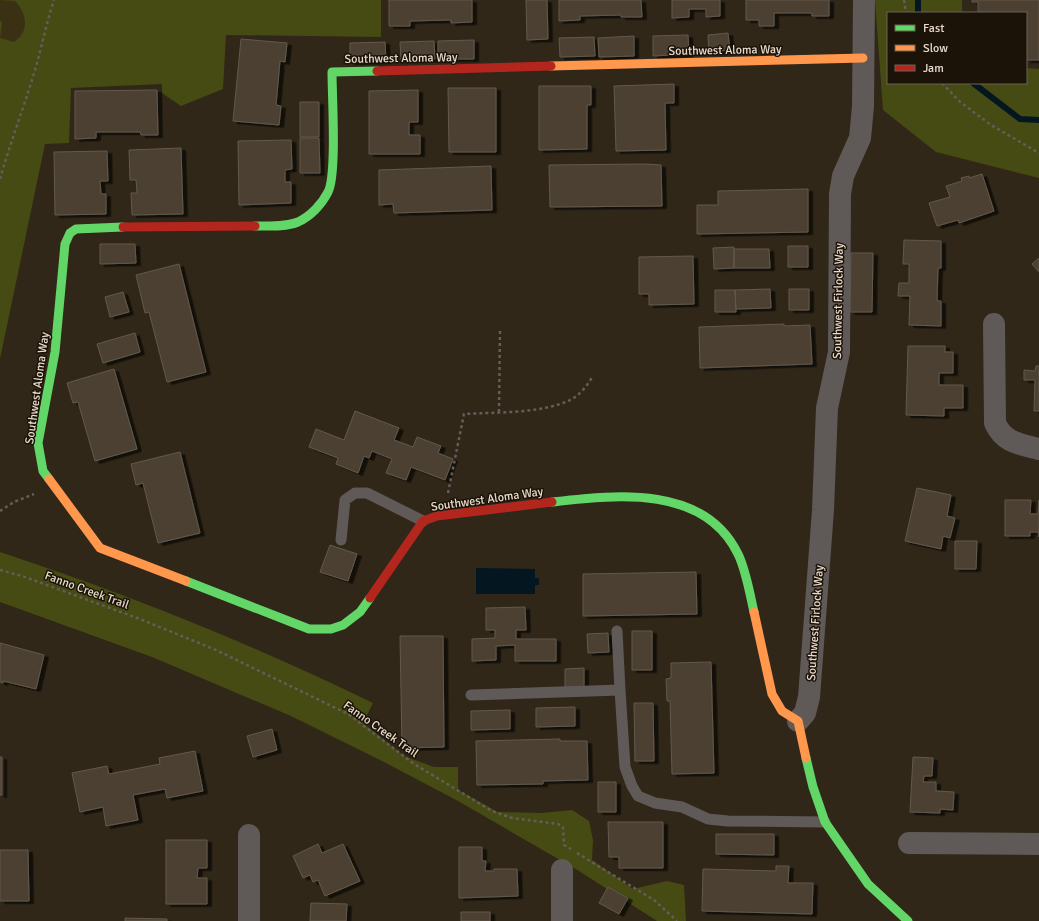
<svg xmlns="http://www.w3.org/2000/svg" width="1039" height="921" viewBox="0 0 1039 921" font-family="Signika,sans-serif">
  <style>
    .green { fill: #464a13 }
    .sand { fill: #3a3114 }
    .water { fill: #041721 }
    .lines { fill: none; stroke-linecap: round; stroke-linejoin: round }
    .stream { stroke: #041721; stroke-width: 6 }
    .building { fill: #4c4130; stroke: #62594d; filter: url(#shadow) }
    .path { stroke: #645d59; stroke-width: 2.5; stroke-dasharray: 3 3; stroke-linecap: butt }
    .lane { stroke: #5f5957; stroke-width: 11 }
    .street { stroke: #5f5957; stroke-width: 22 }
    .fast { stroke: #63d668; stroke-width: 9 }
    .slow { stroke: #ff974d; stroke-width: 9 }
    .jam { stroke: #b3261e; stroke-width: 9 }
    .labels { text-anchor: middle; stroke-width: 3; stroke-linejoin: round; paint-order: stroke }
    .street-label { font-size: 12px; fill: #e9dccd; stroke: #1b1208 }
  </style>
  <defs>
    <filter id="shadow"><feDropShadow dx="4.5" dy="2.5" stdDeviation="0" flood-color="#0009"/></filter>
  </defs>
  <rect width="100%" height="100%" fill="#302718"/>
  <!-- green -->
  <path class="green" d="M0,0H381V37L226,35L223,89L181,106L162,93V84L71,88L69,143L45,144L0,359Z
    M875,0H962V13H888V83H1026V68L1039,69V178L936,152L883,110Z
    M0,552C128,594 252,644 373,703L363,723L404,756L434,767H458V790L498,812L542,813L572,810L589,821L593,840L592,860L633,889L667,881L684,885L686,921H657L579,871L458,801L384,762L291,716L152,657L0,602Z"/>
  <!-- sand -->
  <path class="sand" d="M0,0L15,1C27,13 30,32 14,42L0,38L2,23L0,20Z"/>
  <!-- water -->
  <path class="water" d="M476,568L535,569V578H539V585H535V594H476Z"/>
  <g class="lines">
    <!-- stream -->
    <path class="stream" d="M918,0V13
      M973,83L1020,119L1039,120"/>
  </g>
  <!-- building -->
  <path class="building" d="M389,0H472V22L451,23V20L410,21V26H389Z
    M526,0H547L548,39L527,40Z
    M559,0H641L642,17H621V15L580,16V20L559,21Z
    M672,0H720V16L706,17V9H689V17L672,18Z
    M746,0H829V16H812V13H774V26H759V20H746Z
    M972,0H1039V60H1026V13H978V2H972Z
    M728,33L730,50L709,52L708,35Z
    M688,35L689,54L653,56V36Z
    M634,36V56L599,57L598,38Z
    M594,37L595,56L560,57L559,38Z
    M241,39L287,43L285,62L280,61L276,105L281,106L279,125L233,121Z
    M474,40V59H438V41Z
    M434,41L435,59L401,60L400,42Z
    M385,42L386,61L350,62V43Z
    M674,84V103H665L666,150L616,151L614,86Z
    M539,86H591V105H587V149L539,150Z
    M448,88H496V152H449Z
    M157,90L158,135H141L140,132H96V138L75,139V91Z
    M418,90V122H409V135H420V154H369V91Z
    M300,102H319V137H300Z
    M300,138H319L320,173H300Z
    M291,140L292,169L285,170V182H291V203L239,205L238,141Z
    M181,148L183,214L132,215L131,193H137L136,180H130L129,150Z
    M107,151L108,181H100L101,194H106V214L55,215L54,152Z
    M645,164L661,165L662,206L550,207L549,165Z
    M491,166L492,210L394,213L393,204L379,205V170Z
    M982,174L994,211L959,223L958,220L937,226L929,203L950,197L946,186L962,181L961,178L969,176V178Z
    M808,189V232L697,234V205H718V191Z
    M904,240L941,241V268H938L937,301H941V326L909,325L910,296H898L899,283H909V264H903Z
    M100,244H135L136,263L100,264Z
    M788,246H808V267H788Z
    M734,247V268L714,269L713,248Z
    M734,249H769L770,268H734Z
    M851,253H873L872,312H850Z
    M693,256L694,304L649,305V294H639V257Z
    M1039,258V272L1032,264Z
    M179,264L206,372L167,382L149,312L145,313L136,275Z
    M770,289L771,308L736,309L735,290Z
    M789,289H809V310H789Z
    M715,290H735L736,312H715Z
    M123,292L129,312L110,317L105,297Z
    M784,324V326L810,325L812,364L700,368L699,327Z
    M135,333L140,352L103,363L97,344Z
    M908,346H945V352H953V373H939V385H963V408H944V416L906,415Z
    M1036,366H1039V411H1034L1035,380H1024V370L1035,371Z
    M114,369L137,449L95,461L78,402L73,403L67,383Z
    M355,411L399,428L394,440L413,447L417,437L441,446L438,453L453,459L445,480L411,467L406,480L386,473L392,459L372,451L369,458L364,456L358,473L336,464L338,458L309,447L316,429L344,440Z
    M180,452L200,533L158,543L143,483L136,485L131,464Z
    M917,488L951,495L947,516L955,518L950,538L943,536L941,549L905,541Z
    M1005,500H1031L1030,514H1038L1039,500V537L1038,532H1030V536H1005Z
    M955,541H977L976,569H955Z
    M330,545L357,554L348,581L320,572Z
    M696,572L697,614L583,616V574Z
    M525,607L526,630H516V639H556V661H515V645L496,646V660L472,661V639L495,638V630H486V608Z
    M632,631H652V670H632Z
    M608,633L609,652L588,653L587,634Z
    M400,636H443L444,747L402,748Z
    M0,643L44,655L36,689L3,681V683L0,682Z
    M711,662L714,773L672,774L670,701H667L666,679L671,678V663Z
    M584,668V687H565V669Z
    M634,703H653L654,761H635Z
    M575,707V726L536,727V708Z
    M510,710V729L471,730V711Z
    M272,729L277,750L253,757L247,736Z
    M560,739V741H587L588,780L543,781V784L477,785L476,741Z
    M195,751L203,791L167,798L165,789L133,795L138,820L106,826L103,807L80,812L72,773L107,766L109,774L160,764L159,758Z
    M0,757H2V795H0Z
    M913,757L933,758L932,776H924L923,782H936V791L954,792L953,810L940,809V813L910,812Z
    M598,782H616V812H598Z
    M608,822H663V868H619V857H609Z
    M716,834H774V855L716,854Z
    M166,840H207V868H198L197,878H207V904H166Z
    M318,844L322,853L343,844L360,881L325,896L318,880L313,882L310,875L303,878L293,856Z
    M459,847H482V861H486L485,871H494V869H517L518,896L459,898Z
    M0,850H28L29,901H0Z
    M776,866H789L788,883H813L812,914L702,911L703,869L776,871Z
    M608,887L628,898L619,914L599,903Z
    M311,903L347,904L346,921H310Z
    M461,912H490V921H461Z
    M125,918L167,919V921H125Z"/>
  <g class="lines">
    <!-- path -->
    <path class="path" d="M904,0L906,13
      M942,83L959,101L991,125L1039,153
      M0,179C9,147 21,115 31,83C40,56 45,27 54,0
      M499,412L500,330
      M448,493L464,414C497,412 543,414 572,399C581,394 588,384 593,376
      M0,511L14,502L34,494
      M0,570L22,576L140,619L216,650L348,714L414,764L492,811L512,818L558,824L563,827L564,845L571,849
      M577,853L654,900L677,921"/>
    <!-- lane -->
    <path class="lane" d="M341,540L345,500L355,493H367L423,521
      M617,631L620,690
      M471,695L620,690L625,767L632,786L638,796L655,803L682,807L708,819L728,821L825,822"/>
    <!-- street -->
    <path class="street" d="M994,324L995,423C1004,443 1020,444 1039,449
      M798,721L805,713L809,697L823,510L827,408L839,352L840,194L843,176L860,138L861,128L863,106L864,0
      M909,843L1039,844
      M249,921V835
      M562,921V870"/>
    <!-- fast -->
    <path class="fast" d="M255,226C269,226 286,227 298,222C311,216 322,204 328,192C337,175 332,95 332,72L377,71
      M49,479L43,471L38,443L55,352L65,244L70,233L76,229L123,227
      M552,502C615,495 704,484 738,554C746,570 750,595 754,612
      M186,581L309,629H331L343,625L360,612L370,598
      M806,758L813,787L825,822L868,884L908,921"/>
    <!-- slow -->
    <path class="slow" d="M551,66L863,58
      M49,479L100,548L186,581
      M754,612L772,694L782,711L798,721L806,758"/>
    <!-- jam -->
    <path class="jam" d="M377,71L551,66
      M123,227L255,226
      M370,598L423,521L437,516L552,502"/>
  </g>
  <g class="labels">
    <!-- street labels -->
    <g class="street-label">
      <text transform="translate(725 50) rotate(-1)" y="4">Southwest Aloma Way</text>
      <text transform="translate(401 58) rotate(-1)" y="4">Southwest Aloma Way</text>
      <text transform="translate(838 301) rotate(-89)" y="4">Southwest Firlock Way</text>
      <text transform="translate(37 388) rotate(-82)" y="4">Southwest Aloma Way</text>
      <text transform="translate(487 499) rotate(-8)" y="4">Southwest Aloma Way</text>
      <text transform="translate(87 590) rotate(20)" y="4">Fanno Creek Trail</text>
      <text transform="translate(815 623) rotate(-86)" y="4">Southwest Firlock Way</text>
      <text transform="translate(381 729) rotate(35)" y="4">Fanno Creek Trail</text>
    </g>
  </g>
  <!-- legend -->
  <rect x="887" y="12" width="140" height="72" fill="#1b1208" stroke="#6d6357"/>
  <rect x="895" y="25" width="20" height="6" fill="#63d668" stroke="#6d6357"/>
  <text x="923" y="32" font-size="12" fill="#e9dccd">Fast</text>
  <rect x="895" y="45" width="20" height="6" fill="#ff974d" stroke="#6d6357"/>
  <text x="923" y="52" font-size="12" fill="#e9dccd">Slow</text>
  <rect x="895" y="65" width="20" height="6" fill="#b3261e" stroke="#6d6357"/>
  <text x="923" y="72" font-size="12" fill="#e9dccd">Jam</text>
</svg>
